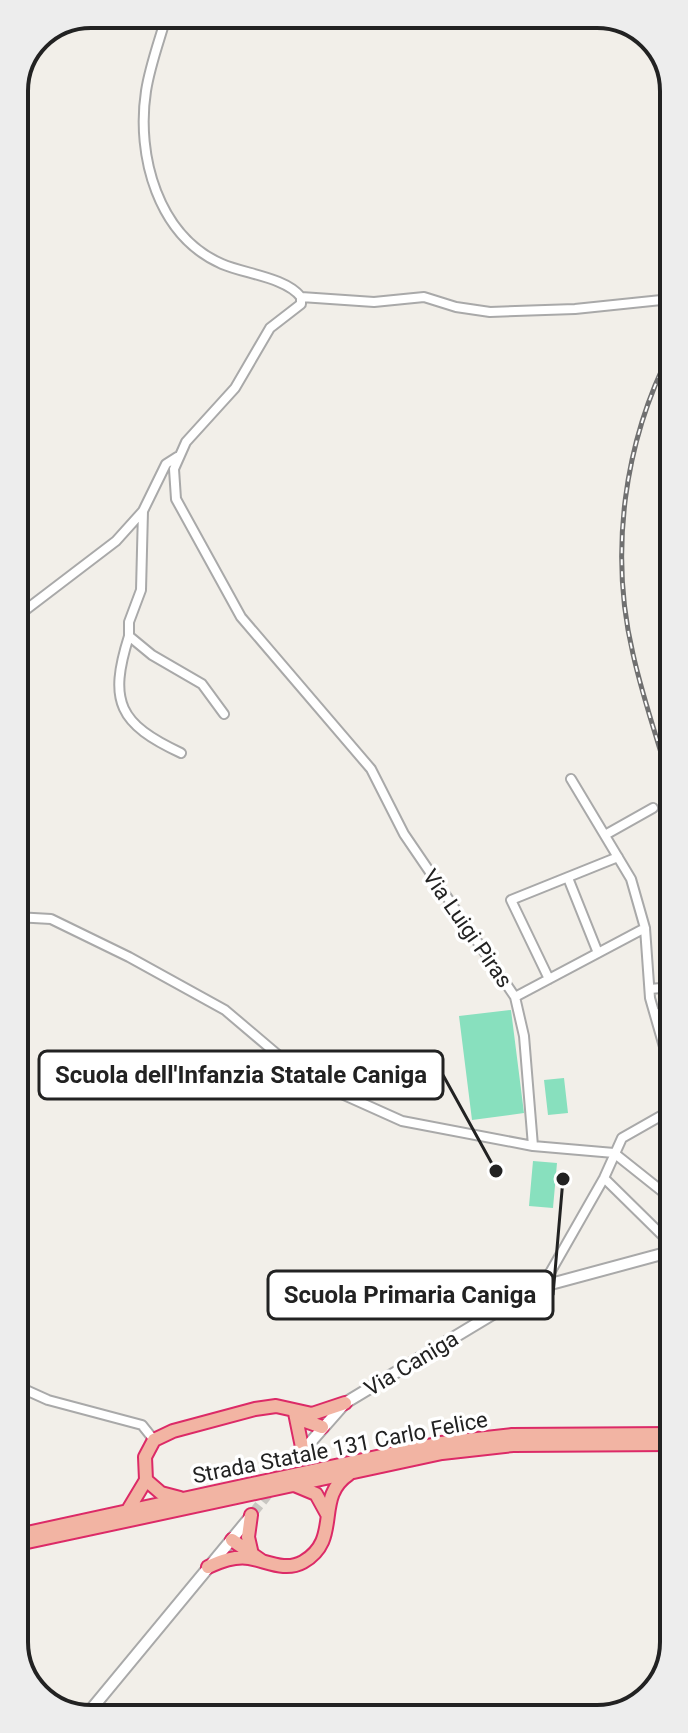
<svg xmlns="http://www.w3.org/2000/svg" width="688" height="1733" viewBox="0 0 688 1733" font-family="Roboto,sans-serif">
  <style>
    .pitch { fill: #88e0be }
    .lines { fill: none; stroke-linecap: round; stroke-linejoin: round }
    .tertiary-tunnel { stroke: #c8c6c1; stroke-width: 10; stroke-dasharray: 10 5; stroke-linecap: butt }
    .minor-casing { stroke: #a9a9a9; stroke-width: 12 }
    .tertiary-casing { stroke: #a9a9a9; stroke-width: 14 }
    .trunk-casing { stroke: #dc2a67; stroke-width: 16 }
    .minor { stroke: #fff; stroke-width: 8 }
    .tertiary { stroke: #fff; stroke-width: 10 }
    .trunk { stroke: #f2b4a3; stroke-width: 12 }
    .rail-casing { stroke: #707070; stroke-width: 5 }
    .rail { stroke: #fff; stroke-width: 2; stroke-dasharray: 6; stroke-linecap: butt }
    .labels { text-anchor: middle; stroke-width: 7; stroke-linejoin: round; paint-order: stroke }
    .street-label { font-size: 22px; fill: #222; stroke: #fff }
    .rim { fill: none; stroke: #222; stroke-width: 4 }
    .leader { fill: none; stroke: #222; stroke-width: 3 }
    .callout-dot { fill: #222; stroke: #fff; stroke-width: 3 }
    .callout { fill: #fff; stroke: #222; stroke-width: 3 }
    .callout-label { font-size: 24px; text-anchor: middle; font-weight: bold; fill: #222 }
  </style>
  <rect width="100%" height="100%" fill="#f2efe9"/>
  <!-- pitch -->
  <path class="pitch" d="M511,1010L524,1113L472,1120L459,1016Z
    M564,1078L568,1113L548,1115L544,1080Z
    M533,1161L557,1163L553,1208L529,1206Z"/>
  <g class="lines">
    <!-- tertiary-tunnel -->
    <path class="tertiary-tunnel" d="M253,1513L301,1453"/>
    <defs>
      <path id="minor" d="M167,14C160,39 150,65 146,91C136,156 158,236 222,264C245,274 285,277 301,297
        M301,297V304L270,328L235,388L186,442L174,469L176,499L241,617L371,769L404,834L515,997L524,1036L533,1146
        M301,297L374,302L424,297L456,307L490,312L575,309L671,299
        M143,511L141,590L129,622V636L152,655L202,684L224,714
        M15,618L116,541L143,511L166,464L177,457
        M129,636C108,702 119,724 181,753
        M571,779L631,879L645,928L650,998L673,1078
        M605,835L653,808
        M568,878L598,953
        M16,917L51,919L129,957L225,1010L304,1077L402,1121L533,1146L614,1153L673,1200
        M549,979L511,900L618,857
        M650,989L672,987
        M515,997L645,928
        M656,1013L672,1034
        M604,1178L666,1239L671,1252
        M543,1285L604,1178L622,1138L673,1109
        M17,1386L48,1400L142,1425L154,1440"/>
      <path id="tertiary" d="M301,1453L345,1403L536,1288L673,1251
        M84,1718L251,1516"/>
      <path id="trunk" d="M295,1413L303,1452
        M297,1418L322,1427
        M146,1480L161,1493L180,1498
        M292,1484L316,1494L327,1514
        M128,1510L146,1480L145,1457L154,1440L173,1431L255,1409L276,1406L312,1414L345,1403
        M251,1515L248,1537L251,1550
        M18,1535L441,1443L512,1435L673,1434
        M232,1540L262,1561
        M18,1544L442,1453L513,1445L673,1444
        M208,1567C221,1561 234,1556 249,1558C267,1561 285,1572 303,1562C343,1539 313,1498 349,1474"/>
    </defs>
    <!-- minor casing -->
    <use href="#minor" class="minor-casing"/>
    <!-- tertiary casing -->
    <use href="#tertiary" class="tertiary-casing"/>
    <!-- trunk casing -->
    <use href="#trunk" class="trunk-casing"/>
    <!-- minor -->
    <use href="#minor" class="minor"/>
    <!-- tertiary -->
    <use href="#tertiary" class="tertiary"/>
    <!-- trunk -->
    <use href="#trunk" class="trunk"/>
    <defs>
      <path id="rail" d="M671,351C624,442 609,553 633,654C643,699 659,744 672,789"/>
    </defs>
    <!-- rail casing -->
    <use href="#rail" class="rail-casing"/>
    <!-- rail -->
    <use href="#rail" class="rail"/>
  </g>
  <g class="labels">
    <!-- street labels -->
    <g class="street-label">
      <text transform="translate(468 928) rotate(55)" y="8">Via Luigi Piras</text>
      <text transform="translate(411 1363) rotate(-31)" y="8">Via Caniga</text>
      <text transform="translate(340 1447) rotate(-11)" y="8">Strada Statale 131 Carlo Felice</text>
    </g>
  </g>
  <!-- crop -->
  <path d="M0 0H688V1733H0ZM91 28H597A63 63 0 0 1 660 91V1642A63 63 0 0 1 597 1705H91A63 63 0 0 1 28 1642V91A63 63 0 0 1 91 28Z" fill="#ededed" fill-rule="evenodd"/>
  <path class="rim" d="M91 28H597A63 63 0 0 1 660 91V1642A63 63 0 0 1 597 1705H91A63 63 0 0 1 28 1642V91A63 63 0 0 1 91 28Z"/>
  <!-- callouts -->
  <path class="leader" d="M496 1171L443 1075M563 1179L553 1295"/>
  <g class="callout-dot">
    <circle cx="496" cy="1171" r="8"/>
    <circle cx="563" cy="1179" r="8"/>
  </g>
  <g class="callout">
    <rect x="39" y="1051" width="404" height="48" rx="8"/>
    <rect x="268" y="1271" width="285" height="48" rx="8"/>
  </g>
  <g class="callout-label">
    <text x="241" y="1083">Scuola dell'Infanzia Statale Caniga</text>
    <text x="410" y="1303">Scuola Primaria Caniga</text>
  </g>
</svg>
